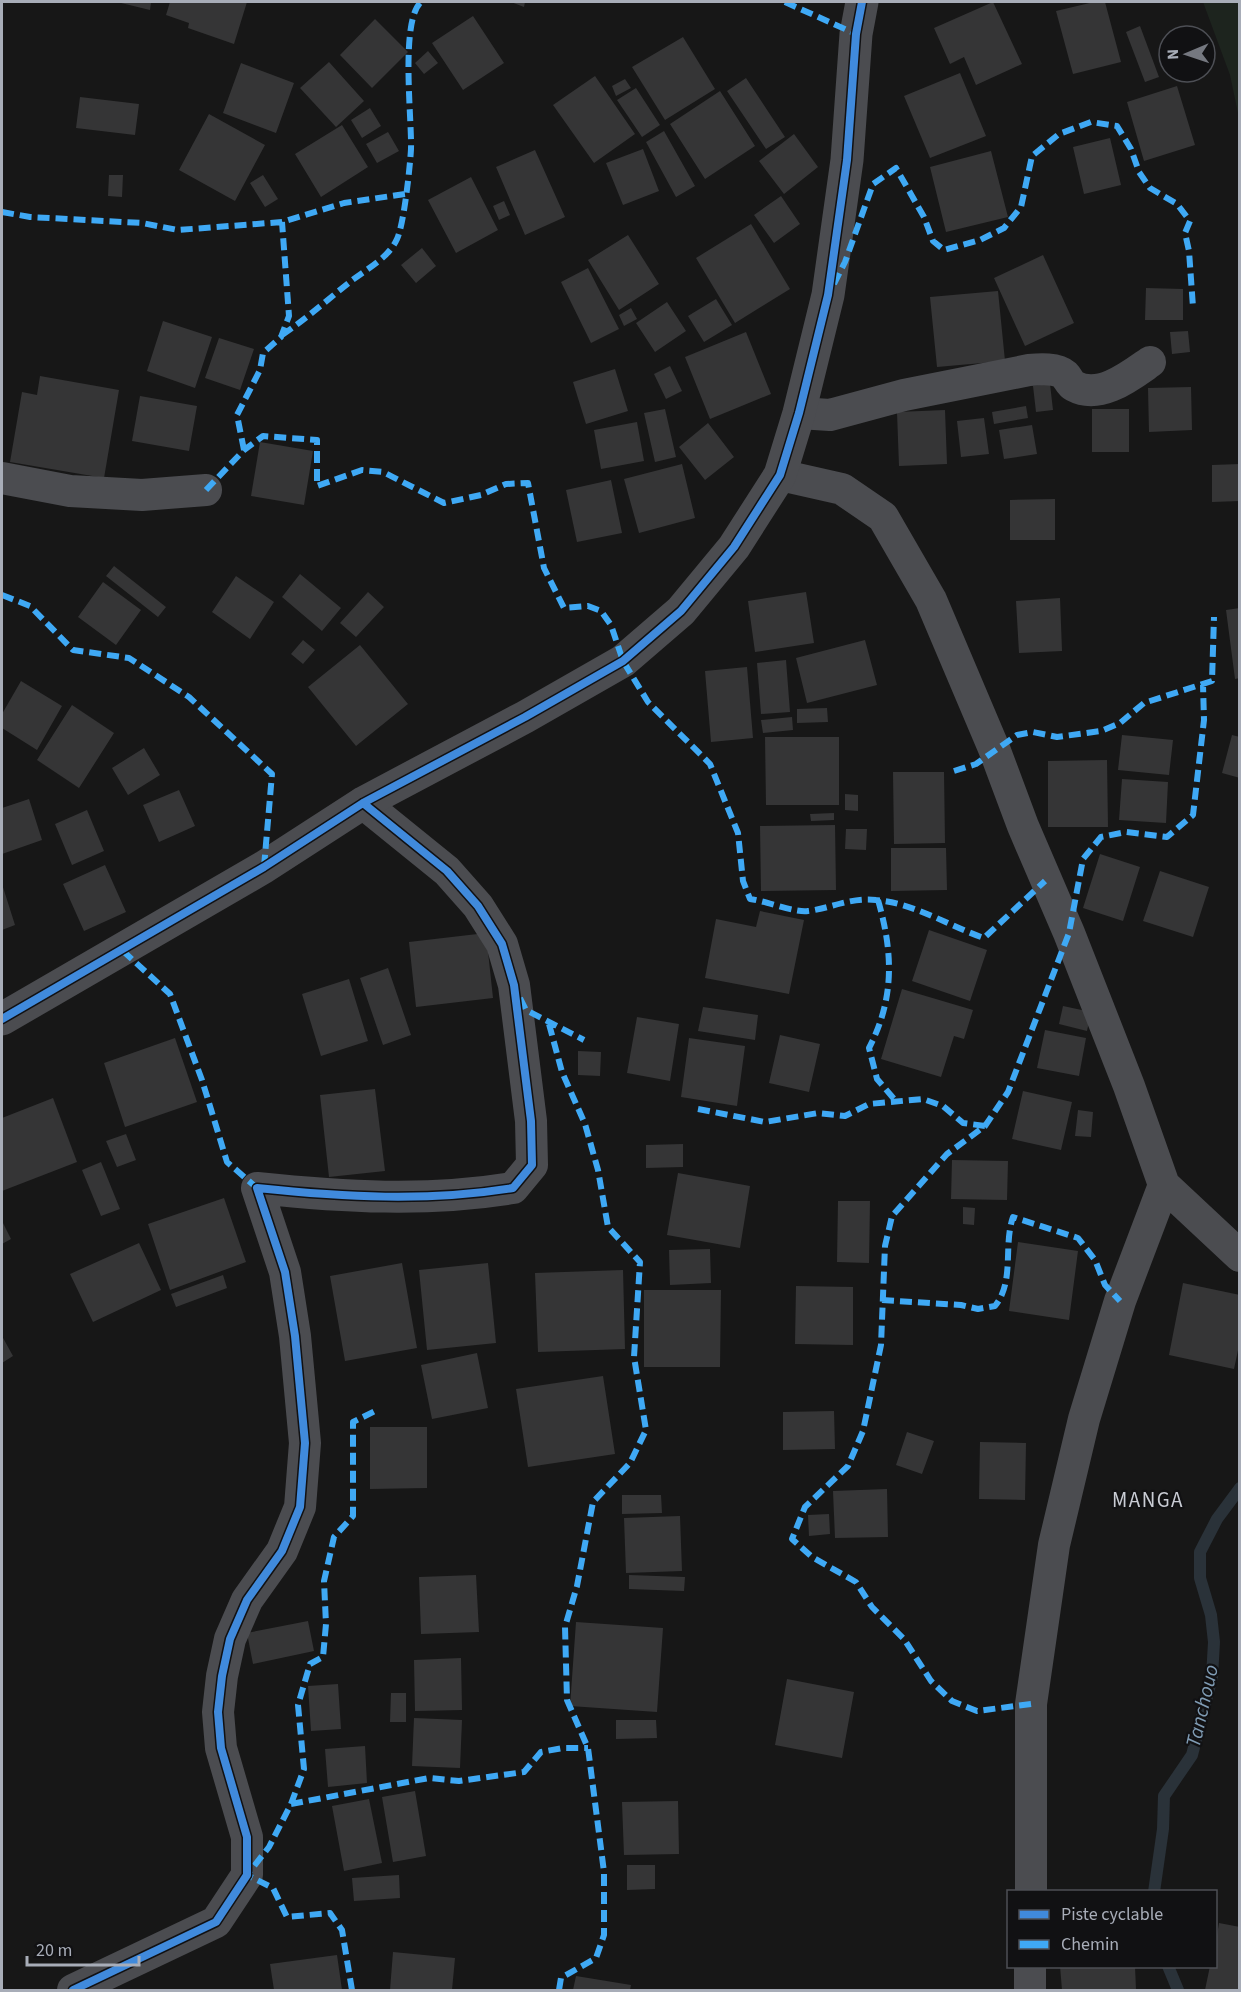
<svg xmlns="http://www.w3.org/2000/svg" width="1241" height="1992" viewBox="0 0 1241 1992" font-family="'Source Sans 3',sans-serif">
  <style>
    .green { fill: #1d241e }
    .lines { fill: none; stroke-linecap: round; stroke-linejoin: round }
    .stream { stroke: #2a3239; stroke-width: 12 }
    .building { fill: #353536 }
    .minor { stroke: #4b4c50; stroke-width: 32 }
    .tertiary { stroke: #4b4c50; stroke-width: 33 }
    .quiet { stroke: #3fa9f5; stroke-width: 6; stroke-dasharray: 12 6; stroke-linecap: butt }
    .cycleway-casing { stroke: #111113; stroke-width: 11 }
    .cycleway { stroke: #408adc; stroke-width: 8 }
    .labels { text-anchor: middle; stroke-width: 4.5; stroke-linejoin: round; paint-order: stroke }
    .neighbourhood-label { font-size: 21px; letter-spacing: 1.5px; fill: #c9ccd4; stroke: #111113 }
    .water-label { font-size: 21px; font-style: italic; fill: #7f9bb3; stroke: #111113 }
  </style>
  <rect width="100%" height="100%" fill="#171717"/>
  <!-- green -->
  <path class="green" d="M1203,2H1239V118L1230,75Z"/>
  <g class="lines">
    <!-- stream -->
    <path class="stream" d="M1154,1892L1163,1829L1164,1796L1192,1755L1212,1677L1214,1642L1211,1615L1200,1578V1552L1217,1519L1240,1488
      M1168,1966L1178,1990"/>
  </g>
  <!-- building -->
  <path class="building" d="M117,2H151L150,10Z
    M170,2H247L234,44L188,28L189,23L166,15Z
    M511,2H525L524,7Z
    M993,2L1022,64L976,85L964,57L950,64L934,28Z
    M1094,2H1105L1121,62L1073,74L1056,11Z
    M473,16L504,63L463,90L432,43Z
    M375,19L408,52L372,88L340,55Z
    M1140,26L1159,77L1145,82L1126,32Z
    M683,37L715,89L665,120L632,67Z
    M428,51L438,63L424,74L415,63Z
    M329,62L364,101L336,127L300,88Z
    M241,63L294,83L276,133L223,113Z
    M960,73L986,136L930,158L904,96Z
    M595,76L635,134L594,163L553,105Z
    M746,78L785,137L766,149L727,91Z
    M625,79L631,88L616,96L612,86Z
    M1177,86L1195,145L1144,161L1127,102Z
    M636,88L660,125L642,137L617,100Z
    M720,91L755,146L705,179L670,124Z
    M80,97L139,104L135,135L76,128Z
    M370,108L381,126L362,138L351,120Z
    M209,114L265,145L235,201L179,170Z
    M342,125L368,167L321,197L295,154Z
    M664,131L695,186L676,197L646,142Z
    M388,132L399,151L377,163L366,144Z
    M794,134L818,167L784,194L759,161Z
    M1110,138L1121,185L1084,194L1073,147Z
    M643,149L659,191L623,205L606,163Z
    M535,150L565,217L525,235L496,167Z
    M991,151L1008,217L946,232L930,167Z
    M109,175H123L122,197L108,196Z
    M263,175L278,199L265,207L250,183Z
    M471,177L498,230L456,253L428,200Z
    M781,196L800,224L774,243L754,215Z
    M504,201L510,215L499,220L493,206Z
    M751,224L790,289L735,323L696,258Z
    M628,235L659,284L619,310L588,260Z
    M422,248L436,266L416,283L401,265Z
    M1043,255L1074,323L1025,346L994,278Z
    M588,268L619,329L591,343L561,282Z
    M1146,288L1183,289V320H1145Z
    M998,291L1005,361L937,367L930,297Z
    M716,299L732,325L704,342L688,316Z
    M667,302L686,331L655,352L636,323Z
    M631,308L637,319L624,326L619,315Z
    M163,321L212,337L195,388L147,371Z
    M1188,331L1190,352L1172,354L1170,332Z
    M746,332L771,394L710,419L685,357Z
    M219,338L254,349L240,390L205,378Z
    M670,366L682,391L666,399L654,374Z
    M615,369L628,411L586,424L573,382Z
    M40,376L119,390L104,478L10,462L22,392L37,395Z
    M1050,384L1053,410L1036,412L1033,386Z
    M1191,387L1192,430L1149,432L1148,388Z
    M140,396L197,406L189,451L132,441Z
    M1026,406L1028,418L994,424L992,412Z
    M665,409L676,457L655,462L644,413Z
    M1092,409H1129V452H1092Z
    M945,410L947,464L899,466L897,412Z
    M984,418L989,454L961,457L957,421Z
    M637,422L644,461L601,469L594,430Z
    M708,423L734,457L705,480L679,447Z
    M1032,425L1037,454L1004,459L999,430Z
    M260,442L313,451L304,505L251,496Z
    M682,464L695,518L639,533L624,479Z
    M1240,464V501L1212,502V465Z
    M611,480L622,533L577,542L566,490Z
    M1055,499V540H1010V500Z
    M114,566L166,607L158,617L106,576Z
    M300,574L341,608L322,631L282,597Z
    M236,576L274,602L250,639L212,612Z
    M103,582L141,610L116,645L78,617Z
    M368,592L384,607L356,637L340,623Z
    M806,592L814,643L755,652L748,601Z
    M1060,598L1062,651L1019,653L1016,601Z
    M1240,608V678L1235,679L1226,610Z
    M303,640L315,650L303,664L291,654Z
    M865,640L877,685L807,703L796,658Z
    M360,645L408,704L356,746L308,687Z
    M786,660L790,712L761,714L757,663Z
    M747,667L753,738L711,742L705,671Z
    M21,681L62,706L37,750L2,728V714Z
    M72,705L114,733L79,788L37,760Z
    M827,708L828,722L797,723V709Z
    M792,717L793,730L763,733L761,720Z
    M1122,735L1173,740L1169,775L1118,770Z
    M1232,735L1240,737V778L1222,773Z
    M765,737H839V805H766Z
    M144,748L160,775L128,795L112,768Z
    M1107,760L1108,827H1048V761Z
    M893,772H944L945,843L894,844Z
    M1122,779L1168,782L1166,823L1119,820Z
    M179,790L195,826L159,842L143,805Z
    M845,794L858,795V811L845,810Z
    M29,799L42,840L2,854V808Z
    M87,810L104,851L72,865L55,824Z
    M834,813V820L811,821L810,814Z
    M835,825L836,890L761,891L760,826Z
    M846,829H867L866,850L845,849Z
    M891,848H946L947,890L891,891Z
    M1100,854L1140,867L1123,921L1083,908Z
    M105,865L126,912L84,931L63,884Z
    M1160,871L1209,887L1193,937L1143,921Z
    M2,884L15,925L2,930Z
    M760,911L804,920L789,994L705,978L716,919L756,927Z
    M929,930L987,950L970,1001L912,981Z
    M486,933L493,998L416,1007L409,942Z
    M388,968L411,1035L383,1045L360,978Z
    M349,979L368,1041L321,1056L302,994Z
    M902,989L973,1010L964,1039L954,1036L941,1077L881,1059Z
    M1063,1006L1091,1012L1087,1031L1059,1024Z
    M703,1007L758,1015L755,1040L698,1031Z
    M637,1017L679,1024L670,1081L627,1073Z
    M1045,1030L1086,1038L1079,1076L1037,1068Z
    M780,1035L820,1044L809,1092L769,1083Z
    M175,1038L197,1102L125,1127L104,1063Z
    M689,1038L745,1046L737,1106L681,1097Z
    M578,1051L601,1052L600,1076L578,1075Z
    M375,1089L385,1171L329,1177L320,1095Z
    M1023,1091L1072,1102L1061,1150L1012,1139Z
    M53,1098L77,1162L2,1191V1118Z
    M1078,1110L1093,1112L1091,1137L1075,1136Z
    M126,1134L136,1160L117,1167L106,1141Z
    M683,1144V1167L646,1168V1145Z
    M952,1160L1008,1161L1007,1200L951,1199Z
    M101,1162L120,1209L101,1216L82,1170Z
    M678,1173L750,1186L740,1248L667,1235Z
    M224,1198L246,1262L170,1290L148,1224Z
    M838,1201H870L869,1263L837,1262Z
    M963,1207L975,1208L974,1225L963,1224Z
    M2,1221L11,1239L2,1244Z
    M1018,1242L1078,1251L1069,1320L1009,1311Z
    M139,1243L161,1290L93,1322L70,1274Z
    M710,1249L711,1283L670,1285L669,1250Z
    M402,1263L417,1348L345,1361L330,1276Z
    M488,1263L496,1343L427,1350L419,1270Z
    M623,1270L625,1349L538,1352L535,1273Z
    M223,1275L227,1288L176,1307L171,1294Z
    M1183,1283L1240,1295V1341L1234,1369L1169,1355Z
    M796,1286L853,1287V1345L795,1344Z
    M644,1290H721L720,1367H644Z
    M2,1336L13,1356L2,1363Z
    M477,1353L488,1408L432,1419L421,1365Z
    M603,1376L615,1454L528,1467L516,1389Z
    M834,1411L835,1449L783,1450V1412Z
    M370,1427H427V1488L370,1489Z
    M907,1432L934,1441L922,1474L896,1465Z
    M980,1442L1026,1443L1025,1500L979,1499Z
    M887,1489L888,1537L835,1538L833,1491Z
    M622,1495H661L662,1513L622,1514Z
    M829,1514L830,1534L809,1536L808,1515Z
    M680,1516L682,1571L626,1573L624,1518Z
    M476,1575L479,1632L421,1634L419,1577Z
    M629,1575L685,1577L684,1591L629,1589Z
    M308,1621L314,1651L253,1664L247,1633Z
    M576,1622L663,1628L657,1712L570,1706Z
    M461,1658L462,1710L415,1711L414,1660Z
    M787,1679L854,1692L842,1758L775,1745Z
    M338,1684L341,1729L311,1731L308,1686Z
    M391,1693H406V1722H390Z
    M414,1718L462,1720L460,1768L412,1766Z
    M616,1720H656L657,1738L616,1739Z
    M365,1746L367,1783L328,1787L325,1749Z
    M415,1791L426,1856L393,1862L382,1797Z
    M369,1799L382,1863L344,1871L332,1806Z
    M678,1801L679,1854L624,1855L622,1802Z
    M627,1865H655V1889L627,1890Z
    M399,1875L400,1898L354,1901L352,1878Z
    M1219,1923L1240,1927V1990H1205L1210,1966H1216V1942Z
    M393,1952L455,1958L452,1990H390Z
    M337,1955L342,1990H274L270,1964Z
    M1060,1966H1135L1136,1990H1062Z
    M576,1976L631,1985L630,1990H573Z"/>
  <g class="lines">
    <!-- minor -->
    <path class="minor" d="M799,413L830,415L904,395L1029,370C1040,369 1057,368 1065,375C1068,378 1070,384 1074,386C1100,400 1130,376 1150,362
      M780,475L842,489L883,517L931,600L995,751L1023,826L1069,933L1129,1086L1164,1185L1240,1256
      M2,478L70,491L142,495L206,490
      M1031,1892V1704L1054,1545L1084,1419L1120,1301L1164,1185
      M73,1990L216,1922L247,1875V1837L221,1748L218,1712L222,1676L230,1639L247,1600L282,1551L300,1507L305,1443L295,1336L285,1272L257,1188C343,1197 427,1202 513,1188L532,1165L531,1121L514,985L502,944L478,906L447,871L363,803
      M1030,1990V1966"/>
    <!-- tertiary -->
    <path class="tertiary" d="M2,1019L264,867L363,803L525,717L623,661L681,611L734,547L780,475L799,413L828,295L847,160L856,34L862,2"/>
    <!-- quiet -->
    <path class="quiet" d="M785,2L856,34
      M2,212L30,217L142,223L178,230L282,222L344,203L405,194
      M834,284L845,262L873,184L896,168L924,217L933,241L944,250L980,240L1004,228L1021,207L1032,156L1059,134L1091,122L1117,126L1131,149L1139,172L1150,188L1177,204L1190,221L1185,233L1189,251L1193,307
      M282,335C306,319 327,300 350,282C366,269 388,259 397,239C404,224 410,167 411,149C412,119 400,21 421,2
      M244,450L237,415L260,370L263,353L281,337L289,316L282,222
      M206,490L244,450L263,436L317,440V486L362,470L383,472L444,503L481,495L506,484L528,483L544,568L564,608L588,606L601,611L611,625L623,661L648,702L710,764L738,833L743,881L750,899C766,901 795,913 808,911C832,908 851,897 876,900C914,903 949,926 984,938L1045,881
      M2,595L30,606L73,650L129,658L189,697L272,774L264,867
      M954,771L976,764L1017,735L1033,732L1057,737L1101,731L1120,723L1144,703L1212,681L1214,617
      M878,900C893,952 895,998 869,1048L877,1079L895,1100
      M123,951L170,994L202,1080L227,1162L257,1188
      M520,998L526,1010L584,1040
      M549,1024L562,1072L585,1124L598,1170L608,1227L640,1262L634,1357L646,1430L630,1463L593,1502L577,1586L565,1627L567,1700L588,1748L604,1872V1935L596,1958L561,1978L559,1990
      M698,1109L765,1122L818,1113L845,1116L869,1104L923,1099L943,1106L963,1123L985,1126
      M882,1300L961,1305L978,1309L995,1306C1015,1281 1003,1246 1013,1217L1078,1238L1095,1260L1105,1285L1120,1301
      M1031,1704L977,1711L952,1701L931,1681L904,1639L872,1607L856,1582L812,1557L792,1539L805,1507L848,1466L863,1431L881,1345L885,1246L892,1216L947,1154L985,1126L1008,1092L1069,933L1083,859L1101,837L1126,832L1167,837L1193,815L1204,720L1203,685
      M291,1804L429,1778L459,1781L524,1772L541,1752L563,1748H588
      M352,1990L342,1930L330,1913L287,1917L273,1888L247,1875L269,1847L291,1804L304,1769L298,1705L310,1664L323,1657L326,1624L324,1581L334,1537L353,1516V1422L379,1409"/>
    <defs>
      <path id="cycleway" d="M2,1019L264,867L363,803L525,717L623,661L681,611L734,547L780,475L799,413L828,295L847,160L856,34L862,2
        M73,1990L216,1922L247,1875V1837L221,1748L218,1712L222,1676L230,1639L247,1600L282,1551L300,1507L305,1443L295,1336L285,1272L257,1188C343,1197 427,1202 513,1188L532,1165L531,1121L514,985L502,944L478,906L447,871L363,803"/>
    </defs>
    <!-- cycleway casing -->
    <use href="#cycleway" class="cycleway-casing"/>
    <!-- cycleway -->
    <use href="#cycleway" class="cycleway"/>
  </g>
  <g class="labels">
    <!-- neighbourhood labels -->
    <g class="neighbourhood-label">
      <text x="1148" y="1507">MANGA</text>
    </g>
    <!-- water labels -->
    <g class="water-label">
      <text transform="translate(1202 1706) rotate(-77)" y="7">Tanchouo</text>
    </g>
  </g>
  <!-- border -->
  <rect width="1241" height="1992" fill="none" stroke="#a8adb8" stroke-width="6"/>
  <!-- legend -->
  <rect x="1007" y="1890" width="210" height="78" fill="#111113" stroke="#4d4f55" stroke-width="1.5"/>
  <rect x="1019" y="1910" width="30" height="9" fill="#408adc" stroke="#4d4f55" stroke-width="1.5"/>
  <text x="1061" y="1920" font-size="18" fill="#a8adb8">Piste cyclable</text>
  <rect x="1019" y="1940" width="30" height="9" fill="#3fa9f5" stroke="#4d4f55" stroke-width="1.5"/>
  <text x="1061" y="1950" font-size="18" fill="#a8adb8">Chemin</text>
  <!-- north arrow -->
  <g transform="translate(1187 54) rotate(268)"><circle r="28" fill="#111113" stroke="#4d4f55" stroke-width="1.5"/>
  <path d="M0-4.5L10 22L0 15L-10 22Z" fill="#757880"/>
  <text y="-9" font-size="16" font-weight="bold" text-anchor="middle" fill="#a8adb8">N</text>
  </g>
  <!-- scale -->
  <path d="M27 1956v9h112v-9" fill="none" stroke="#a8adb8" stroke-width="3"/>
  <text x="36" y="1956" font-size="18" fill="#a8adb8" stroke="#111113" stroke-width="4.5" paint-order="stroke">20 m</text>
</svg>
